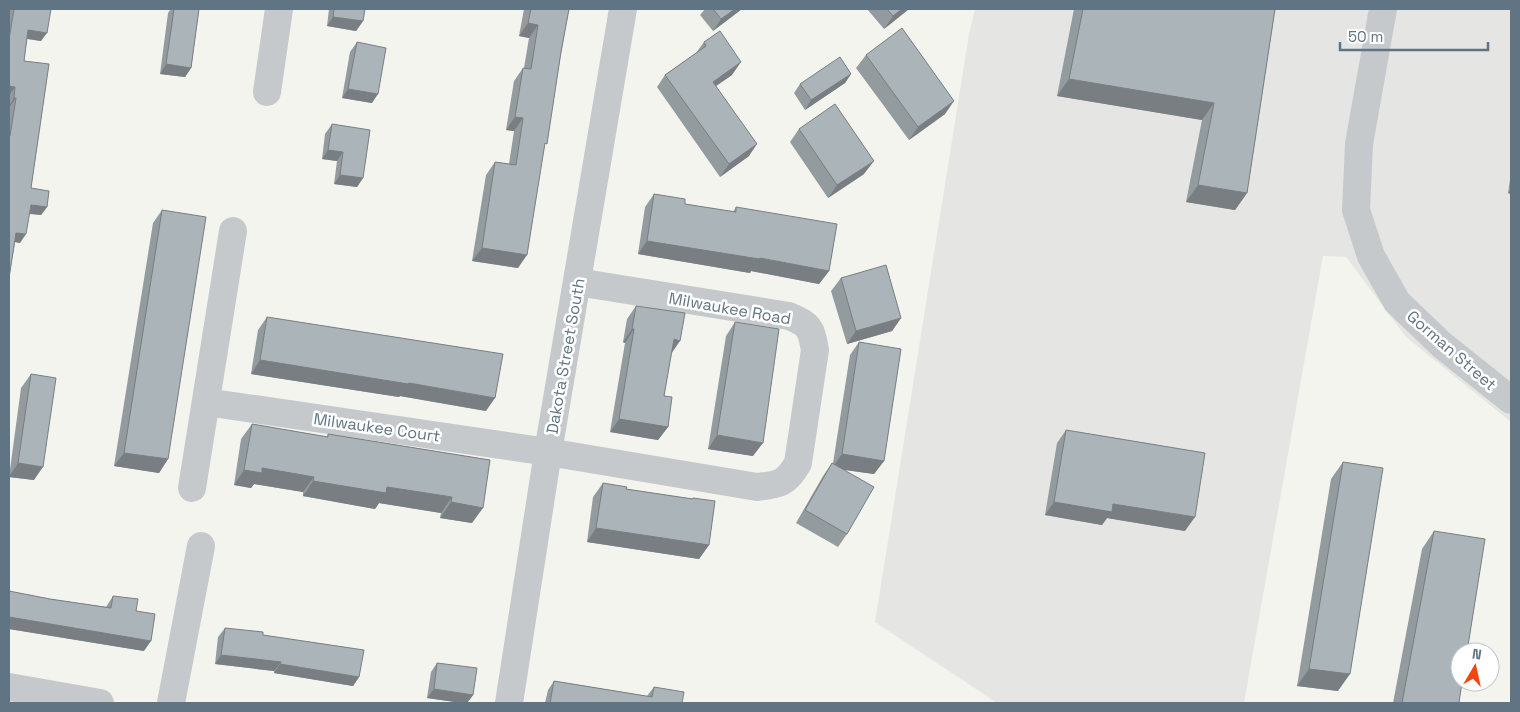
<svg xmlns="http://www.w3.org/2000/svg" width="1520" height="712" viewBox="0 0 1520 712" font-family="'Space Grotesk',sans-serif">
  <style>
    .built { fill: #e5e6e3 }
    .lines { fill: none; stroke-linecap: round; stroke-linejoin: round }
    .minor { stroke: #c6c9cc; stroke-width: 28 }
    .wall { fill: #939b9e }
    .shaded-wall { fill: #787e81 }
    .building { fill: #abb4b8; stroke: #787e81 }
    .labels { text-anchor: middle; stroke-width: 5; stroke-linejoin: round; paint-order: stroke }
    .street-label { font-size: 16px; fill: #607483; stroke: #fff }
  </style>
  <rect width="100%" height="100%" fill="#f4f4ef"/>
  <!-- built -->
  <path class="built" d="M975,9H1511V422L1406,337L1346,257L1323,256L1244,703H997L875,622L969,34Z"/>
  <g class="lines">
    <!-- minor -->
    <path class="minor" d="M1383,9L1359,144L1356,210L1371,256L1397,302L1442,345L1511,400
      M267,92L279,9
      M206,402L548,452L757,487C779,485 787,483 798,463L815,350C811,328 810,325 789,316L577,282
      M192,488L233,231
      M9,687L100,703
      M171,703L201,546
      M509,703L548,452L623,9"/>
  </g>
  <!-- wall -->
  <path class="wall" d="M9,9H51L41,41L27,39L24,61L31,188L47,207L41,215L29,214L20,243L15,242L9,278V115L10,106H9Z
    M171,9H199L191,68L185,77L160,74L168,13Z
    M329,9H365L363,21L356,31L327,26Z
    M524,9H569L544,148L518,268L472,261L486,175L495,162L509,164L514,131L506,130L514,81L523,68H524L529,38L519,36Z
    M705,9H742L713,31L700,15Z
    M867,9H909L884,29Z
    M1074,9H1275L1247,193L1235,210L1186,202L1202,120L1057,96Z
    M357,42L372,103L342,98L350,52Z
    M704,42L732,75L716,86L749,156L720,177L657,87L665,75L696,53Z
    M866,55L945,114L909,140L856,68Z
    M851,74L845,83L805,110L794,93L800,84Z
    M332,124L363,178L357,187L334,184L337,161L322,159L325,134Z
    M799,129L864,174L828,198L790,142Z
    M1511,173V194L1508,193Z
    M654,194L685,204L733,212L736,207L829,271L819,284L751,271L750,273L638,254L645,207Z
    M162,210L168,459L159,473L114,466L153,223Z
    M841,278L901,318L892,331L847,344L831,291Z
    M636,306L671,354L664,396L668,427L658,440L610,432L625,343L623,342L627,319Z
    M267,317L486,411L400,396L399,397L251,374L258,330Z
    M735,322L753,456L708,449L726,336Z
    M859,342L884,461L874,474L844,470L847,534L838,547L796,523L823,476L832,463H833L850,355Z
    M31,374L34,480L9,477L21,388Z
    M252,424L327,437L328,434L490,460L472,523L440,518L441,513L379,503L375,509L303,496V492L254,484L251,488L234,485L241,439Z
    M1066,430L1185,531L1107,518L1102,525L1045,515L1057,443Z
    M1343,462L1338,691L1297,686L1331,479Z
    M603,483L626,489L692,499L693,498L709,545L699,559L587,542L593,497Z
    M1434,531L1459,703H1393L1422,549Z
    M9,591L50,599L106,607L113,596L136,611L144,651L9,629Z
    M225,628L263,635L359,677L353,686L274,673V671L215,664L218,637Z
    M437,663L473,695L467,703H462L427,698L431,672Z
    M554,681L647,696L654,687L682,703H545L548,690Z"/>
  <!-- shaded-wall -->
  <path class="shaded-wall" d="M735,9H742L713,31L721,19Z
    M902,9H909L884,29L893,16Z
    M333,17L363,21L356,31L327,26Z
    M528,23L538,25L529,38L519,36Z
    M28,30L47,33L41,41L22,38Z
    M741,62L732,75L704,94L713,82Z
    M166,64L191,68L185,77L160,74Z
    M851,74L845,83L805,110L811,100Z
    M1069,79L1214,103L1202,120L1057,96Z
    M9,86L15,87L9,96Z
    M348,89L378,94L372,103L342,98Z
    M14,98H16L10,106H9Z
    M954,101L945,114L909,140L918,127Z
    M515,117L523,118L514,131L506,130Z
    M757,144L749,156L720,177L729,164Z
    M328,150L343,152L337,161L322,159Z
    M874,161L864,174L828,198L837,185Z
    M340,175L363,178L357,187L334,184Z
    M1198,185L1247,193L1235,210L1186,202Z
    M1511,189V194L1508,193Z
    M31,205L47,207L41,215L25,213Z
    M16,233L26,234L20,243L10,241Z
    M647,241L760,258L829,271L819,284L751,271L750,273L638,254Z
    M482,248L527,255L518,268L472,261Z
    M901,318L892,331L847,344L856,331Z
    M632,329H634L625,343L623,342Z
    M674,339L680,341L671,354Z
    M260,360L409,383L495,398L486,411L400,396L399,397L251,374Z
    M619,419L668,427L658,440L610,432Z
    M717,435L763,443L753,456L708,449Z
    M124,453L168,459L159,473L114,466Z
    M842,454L884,461L874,474L832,468Z
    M18,463L43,467L34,480L9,477Z
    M262,468L314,477L303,492L254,484L251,488L234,485L244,470Z
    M313,481L387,487L452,497L441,513L379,503L375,509L303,496Z
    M451,502L483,508L472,523L440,518Z
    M1054,502L1113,504L1195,517L1185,531L1107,518L1102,525L1045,515Z
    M596,528L709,545L699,559L587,542Z
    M9,617L151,641L144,651L9,629Z
    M221,655L281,662L274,671L215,664Z
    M280,664L359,677L353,686L274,673Z
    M1309,669L1350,674L1338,691L1297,686Z
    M434,689L473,695L467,703H462L427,698Z"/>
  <!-- building -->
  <path class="building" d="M14,9H51L47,33L28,30L24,61L49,64L31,188L49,191L47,207L31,205L26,234L16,233L9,278V136H10L16,98H14L15,87L9,86V39Z
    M174,9H199L191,68L166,64Z
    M334,9H365L363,21L333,17Z
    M531,9H569L561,52L547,144L545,143L527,255L482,248L495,162L516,165L523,118L515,117L523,68L531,69L538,25L528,23Z
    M713,9H735L721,19Z
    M887,9H902L893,16Z
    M1083,9H1275L1247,193L1198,185L1214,103L1069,79Z
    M902,28L954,101L918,127L866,55Z
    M720,31L741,62L713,82L757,144L729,164L665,75L706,46L704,42Z
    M357,42L386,48L378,94L348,89Z
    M840,57L851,74L811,100L800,84Z
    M835,104L874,161L837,185L799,129Z
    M332,124L370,130L363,178L340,175L343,152L328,150Z
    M654,194L685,199V204L736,212V207L837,224L829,271L760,258L759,259L647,241Z
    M162,210L206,217L168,459L124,453Z
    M886,265L901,318L856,331L841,278Z
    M636,306L685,313L680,341L674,339L664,396L672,397L668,427L619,419L634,329H632Z
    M267,317L503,354L495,398L409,383L408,384L260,360Z
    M735,322L779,329L763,443L717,435Z
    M859,342L901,349L884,461L842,454Z
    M31,374L56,378L43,467L18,463Z
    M252,424L328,437V434L490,460L483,508L451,502L452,497L387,487L386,493L313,481L314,477L262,468V473L244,470Z
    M1066,430L1205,453L1195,517L1113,504L1112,512L1054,502Z
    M1343,462L1383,468L1350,674L1309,669Z
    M832,463L874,487L847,534L805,510Z
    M603,483L627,487L626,489L693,499V498L715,501L709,545L596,528Z
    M1434,531L1485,539L1467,652H1460V682H1462L1459,703H1402Z
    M9,591L50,599L111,608L113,596L138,599L136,611L155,614L151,641L9,617Z
    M225,628L263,632V635L364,650L359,677L280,664L281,662L221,655Z
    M437,663L477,668L473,695L434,689Z
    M554,681L652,697L654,687L684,692L682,703H550Z"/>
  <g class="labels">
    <!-- street labels -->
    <g class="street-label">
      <text transform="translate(730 308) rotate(10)" y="6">Milwaukee Road</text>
      <text transform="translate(1452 350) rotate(41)" y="6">Gorman Street</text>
      <text transform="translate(565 356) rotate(-80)" y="6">Dakota Street South</text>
      <text transform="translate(377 427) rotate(8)" y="6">Milwaukee Court</text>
    </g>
  </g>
  <!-- border -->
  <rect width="1520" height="712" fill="none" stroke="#607483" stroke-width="20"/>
  <!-- north arrow -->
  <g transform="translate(1475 667) rotate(9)"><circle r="24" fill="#ffffff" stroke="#bfc7cd"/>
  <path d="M0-4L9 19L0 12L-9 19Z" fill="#f24511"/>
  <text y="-8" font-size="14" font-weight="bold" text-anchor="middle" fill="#607483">N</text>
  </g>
  <!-- scale -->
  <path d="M1340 42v8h148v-8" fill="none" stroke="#607483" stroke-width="2.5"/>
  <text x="1348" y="42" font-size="15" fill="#607483" stroke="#ffffff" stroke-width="4" paint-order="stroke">50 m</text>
</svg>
